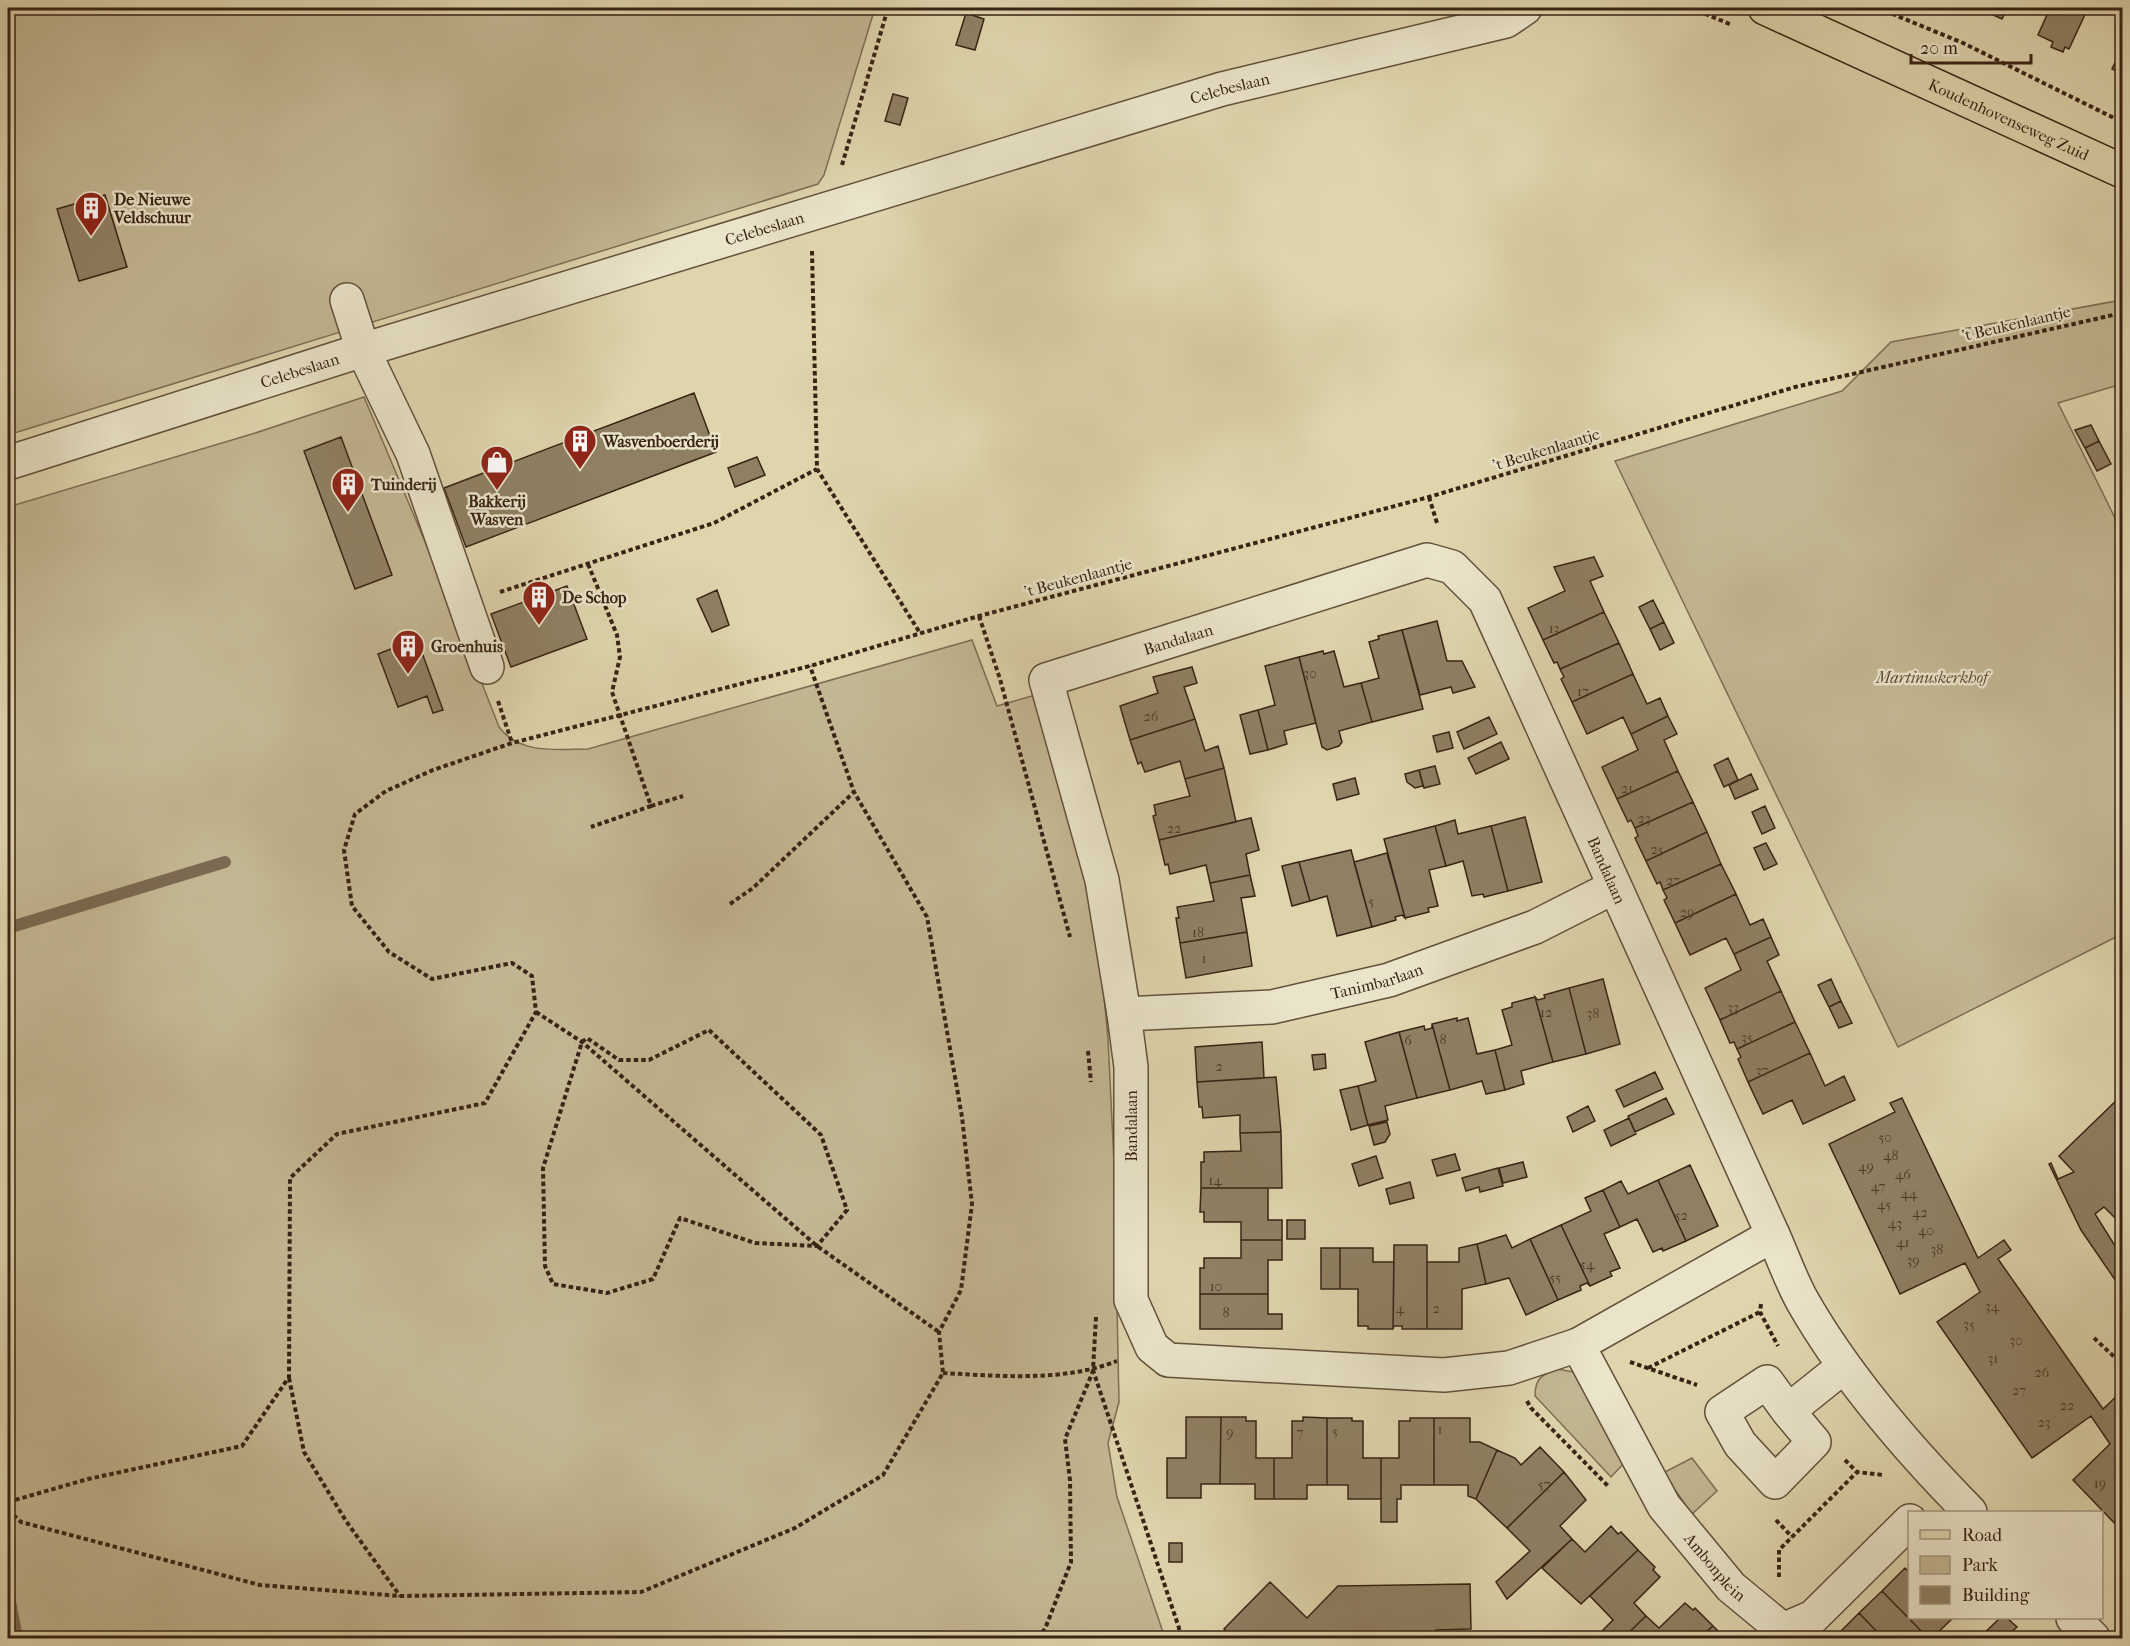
<svg xmlns="http://www.w3.org/2000/svg" width="2130" height="1646" viewBox="0 0 2130 1646" font-family="'IM FELL French Canon',serif">
  <style>
    .green { fill: #c3b793; stroke: #7e6d54; stroke-width: 1.5 }
    .lines { fill: none; stroke-linecap: round; stroke-linejoin: round }
    .stream { stroke: #7b6951; stroke-width: 12 }
    .building { fill: #8f8064; stroke: #392315; stroke-width: 1.5 }
    .minor-casing { stroke: #62503b; stroke-width: 36 }
    .major-casing { stroke: #392315; stroke-width: 36 }
    .path { stroke: #392315; stroke-width: 4; stroke-dasharray: 4.5 3; stroke-linecap: butt }
    .minor { stroke: #eae4ca; stroke-width: 33 }
    .major { stroke: #dfd5ad; stroke-width: 33 }
    .labels { text-anchor: middle; stroke-width: 5; stroke-linejoin: round; paint-order: stroke }
    .number-label { font-size: 14px; fill: #4e3a29 }
    .street-label { font-size: 16px; fill: #392315; stroke: #eae4ca }
    .poi-label { font-size: 16px; font-weight: bold; fill: #392315; stroke: #eae4ca; text-anchor: start }
    .park-label { font-size: 16px; font-style: italic; fill: #5c4834; stroke: #eae4ca }
  </style>
  <rect width="100%" height="100%" fill="#dfd5ad"/>
  <filter id="stains"><feTurbulence type="fractalNoise" baseFrequency=".00333" numOctaves="4"/><feColorMatrix values="0 0 0 0 .2 0 0 0 0 .09 0 0 0 0 .02 0 0 0 .5 -.17"/></filter>
  <radialGradient id="worn" r=".72"><stop offset=".6" stop-color="#630" stop-opacity="0"/><stop offset="1" stop-color="#630" stop-opacity=".3"/></radialGradient>
  <!-- green -->
  <path class="green" d="M8,8H875L824,175L818,184L8,435Z
    M2122,300V384L2058,403L2122,532V934L1898,1047L1615,461L1842,391L1891,342Z
    M364,397L445,589L499,727C520,755 557,749 588,749L972,640L997,706L1039,694L1084,865L1099,946L1108,1038L1114,1163L1119,1402L1108,1443L1117,1497L1165,1638H8V507L252,434Z
    M1557,1369L1573,1372L1587,1386L1624,1463L1611,1477L1535,1396C1535,1379 1541,1375 1557,1369Z
    M1692,1458L1717,1491L1692,1514L1663,1473Z"/>
  <g class="lines">
    <!-- stream -->
    <path class="stream" d="M8,928L225,862
      M8,1591L17,1638"/>
  </g>
  <!-- building -->
  <path class="building" d="M1978,8H2007L2002,19Z
    M2050,8H2088L2069,49L2065,47L2063,52L2051,47L2053,42L2038,35Z
    M966,13L984,19L975,50L956,45Z
    M2122,48V74L2112,69Z
    M893,94L908,98L900,125L885,121Z
    M105,195L127,267L79,281L57,209Z
    M694,393L716,452L466,547L444,488Z
    M2091,425L2099,441L2085,448L2075,430Z
    M341,437L392,575L355,589L304,451Z
    M2099,441L2111,464L2097,471L2085,448Z
    M757,457L765,475L735,487L728,468Z
    M1594,557L1603,576L1590,581L1604,612L1543,640L1528,608L1565,591L1554,567Z
    M567,586L587,639L511,667L491,614Z
    M717,590L729,625L712,632L697,599Z
    M1653,600L1664,622L1650,629L1639,607Z
    M1604,612L1619,643L1560,669L1557,662L1554,663L1543,640Z
    M1437,621L1447,661H1462L1475,687L1453,693L1451,687L1420,695L1402,630Z
    M1664,622L1674,643L1660,650L1650,629Z
    M1402,630L1423,709L1372,722L1361,683L1379,678L1369,642L1379,639L1378,636Z
    M417,639L443,710L433,713L427,696L398,707L378,654Z
    M1619,643L1633,674L1572,702L1561,679L1564,677L1560,669Z
    M1323,651L1324,654L1334,651L1344,687L1361,683L1372,722L1339,731L1342,742L1339,746L1327,750L1322,747L1299,657Z
    M1299,657L1316,723L1284,731L1287,744L1268,750L1258,710L1275,705L1265,666Z
    M1192,667L1197,683L1184,687L1195,719L1130,740L1120,706L1158,693L1153,677Z
    M1633,674L1647,704L1660,698L1668,716L1631,734L1623,717L1587,734L1572,702Z
    M1258,710L1268,750L1250,754L1240,715Z
    M1668,716L1677,734L1664,740L1678,771L1617,799L1602,767L1638,750L1631,734Z
    M1489,717L1497,734L1464,749L1457,732Z
    M1195,719L1205,751L1218,746L1224,768L1185,779L1180,761L1145,772L1141,762L1138,764L1130,740Z
    M1449,732L1453,748L1437,752L1433,736Z
    M1501,742L1509,759L1476,774L1468,758Z
    M1728,758L1738,780L1724,787L1714,765Z
    M1435,766L1440,784L1424,788L1419,770Z
    M1224,768L1236,822L1159,840L1153,816L1156,815L1154,805L1190,796L1185,779Z
    M1419,770L1423,786L1415,788L1407,782L1405,774Z
    M1678,771L1693,802L1635,828L1631,820L1628,822L1617,799Z
    M1751,774L1758,789L1735,799L1729,785Z
    M1355,778L1359,794L1337,800L1333,784Z
    M1693,802L1707,832L1646,861L1635,838L1638,836L1635,828Z
    M1765,806L1775,828L1762,834L1752,812Z
    M1525,817L1542,882L1508,891L1491,826Z
    M1251,818L1259,850L1246,854L1250,875L1210,883L1206,865L1170,874L1168,864L1165,865L1159,840Z
    M1455,820L1458,834L1491,826L1508,891L1484,897L1483,894L1472,896L1463,861L1446,866L1435,826Z
    M1435,826L1446,866L1429,870L1438,906L1428,908L1429,912L1405,918L1384,839Z
    M1707,832L1721,864L1663,890L1660,882L1657,884L1646,861Z
    M1766,843L1777,864L1764,870L1754,848Z
    M1351,850L1372,927L1337,936L1327,896L1310,901L1299,862Z
    M1387,853L1405,918L1402,915L1395,917L1396,920L1372,927L1354,862Z
    M1299,862L1310,901L1292,906L1282,866Z
    M1721,864L1736,894L1675,923L1664,900L1667,898L1663,890Z
    M1250,875L1255,896L1241,898L1247,932L1180,943L1176,918H1179L1177,907L1214,901L1210,883Z
    M1736,894L1750,925L1763,919L1771,937L1734,954L1726,938L1690,955L1675,923Z
    M1247,932L1252,966L1186,978L1180,943Z
    M1771,937L1779,955L1767,961L1781,991L1720,1020L1705,988L1741,970L1734,954Z
    M1603,979L1620,1044L1586,1054L1569,988Z
    M1831,979L1841,1001L1829,1007L1818,985Z
    M1569,988L1586,1054L1553,1062L1535,997L1538,1000L1545,998L1544,995Z
    M1781,991L1795,1022L1737,1049L1734,1042L1730,1043L1720,1020Z
    M1535,997L1553,1062L1521,1071L1524,1084L1505,1090L1495,1050L1512,1045L1502,1010L1512,1007V1003Z
    M1841,1001L1852,1023L1839,1028L1829,1007Z
    M1457,1018V1021L1468,1018L1477,1054L1495,1050L1505,1090L1486,1094L1482,1081L1450,1090L1432,1024Z
    M1795,1022L1810,1053L1748,1082L1738,1059L1741,1057L1737,1049Z
    M1432,1024L1450,1090L1417,1098L1399,1032L1424,1026L1425,1030L1432,1028Z
    M1399,1032L1417,1098L1385,1106L1388,1120L1368,1125L1358,1086L1376,1081L1365,1042Z
    M1262,1042L1264,1078L1197,1082L1195,1047Z
    M1810,1053L1825,1086L1844,1076L1855,1100L1803,1124L1792,1100L1763,1114L1748,1082Z
    M1325,1054L1326,1068L1314,1070L1312,1055Z
    M1655,1072L1663,1089L1624,1107L1616,1090Z
    M1276,1077L1281,1132L1240,1133V1115L1203,1118L1202,1107H1199L1197,1082Z
    M1358,1086L1368,1125L1351,1130L1340,1090Z
    M2122,1095V1210L2115,1218L2104,1207L2095,1214L2122,1257V1290L2081,1230L2049,1164L2051,1163L2058,1179L2074,1172L2059,1156Z
    M1666,1098L1674,1114L1635,1132L1628,1116Z
    M1902,1098L1978,1258L2004,1240L2011,1250L1998,1259L2103,1409L2122,1391V1531L2073,1480L2110,1444L2091,1416L2032,1458L1937,1322L1980,1292L1965,1263L1900,1294L1829,1144L1895,1112L1890,1103Z
    M1588,1106L1595,1121L1573,1132L1567,1117Z
    M1629,1118L1636,1134L1611,1146L1604,1130Z
    M1387,1122L1390,1134L1385,1142L1374,1145L1369,1126Z
    M1281,1132L1282,1188H1201V1162H1204V1152L1241,1151L1240,1133Z
    M1455,1154L1460,1170L1437,1176L1432,1160Z
    M1376,1156L1383,1178L1359,1186L1352,1164Z
    M1523,1162L1527,1177L1503,1183L1499,1168Z
    M1690,1165L1718,1226L1686,1241L1658,1180Z
    M1498,1168L1503,1186L1480,1192L1479,1187L1466,1191L1462,1178Z
    M1658,1180L1686,1241L1663,1251L1662,1248L1653,1252L1637,1219L1620,1227L1603,1190L1621,1181L1628,1194Z
    M1410,1182L1414,1198L1390,1204L1386,1189Z
    M1201,1188H1268V1220H1282V1240H1241V1222H1204V1212H1200Z
    M1603,1190L1620,1227L1604,1234L1620,1268L1610,1272L1612,1276L1590,1286L1561,1225L1591,1211L1585,1198Z
    M1287,1220H1305V1239H1287Z
    M1561,1225L1590,1286L1587,1283L1580,1286L1581,1290L1558,1300L1530,1239Z
    M1506,1235L1512,1248L1530,1239L1558,1300L1526,1315L1509,1278L1486,1284L1477,1244Z
    M1241,1240H1282V1260H1268V1294H1200V1268H1204V1258H1241Z
    M1477,1244L1486,1284L1462,1289V1329H1427V1262H1459V1248Z
    M1394,1245H1427V1329H1402V1326H1394L1393,1329Z
    M1321,1248H1340V1289H1321Z
    M1340,1248H1373V1262H1394L1393,1329H1368V1326H1358V1289H1340Z
    M1200,1294H1268V1314H1282V1329H1200Z
    M1186,1417H1221L1220,1484H1201V1498H1167V1458H1186Z
    M1221,1417H1246V1421H1256V1458H1274V1499H1255V1484H1220Z
    M1303,1417L1327,1418V1485H1307V1499H1274V1458H1292V1421H1303Z
    M1327,1418H1352V1421H1363V1458H1381V1499H1348V1485H1327Z
    M1410,1418H1434V1485H1401V1499H1397V1522H1381V1458H1399V1421H1410Z
    M1434,1418H1470V1442H1480L1497,1450L1476,1499L1468,1496V1485H1434Z
    M1540,1447L1564,1472L1507,1528L1476,1499L1497,1450L1515,1458L1521,1465Z
    M1564,1472L1586,1500L1560,1526L1572,1539L1507,1599L1496,1582L1530,1551L1507,1528Z
    M1611,1526L1618,1534L1621,1532L1638,1550L1581,1604L1542,1568L1572,1539L1585,1552Z
    M1169,1543H1182V1562H1169Z
    M1638,1550L1655,1567L1653,1570L1660,1577L1634,1603L1646,1616L1623,1638H1611L1603,1630L1613,1620L1590,1596Z
    M1905,1568L1910,1573V1618H1953L1932,1638H1928L1882,1591Z
    M1270,1582L1307,1618L1338,1586L1470,1584L1471,1629L1436,1630V1638H1234L1224,1629Z
    M1882,1591L1928,1638H1883L1859,1613Z
    M1685,1603L1693,1610L1695,1608L1713,1626L1699,1638H1623L1646,1616L1659,1628Z
    M1859,1613L1883,1638H1838L1836,1636Z
    M2000,1618H2007L2017,1627L2005,1638H1979Z
    M1713,1626L1725,1638H1699Z"/>
  <g class="lines">
    <defs>
      <g id="minor">
        <path d="M347,300L363,350L413,454L487,667"/>
        <path id="s1" d="M8,463L363,350L1222,89L1506,21L1525,8"/>
        <path d="M1427,560L1452,567L1485,600L1773,1235L1578,1345L1509,1368L1444,1375L1168,1360L1152,1347L1131,1300V1067L1124,1014L1102,880L1046,680Z"/>
        <path id="s2" d="M1124,1014L1272,1007L1389,980L1535,927L1614,887"/>
        <path d="M1773,1235C1783,1257 1791,1281 1803,1302C1847,1379 1908,1449 1970,1512"/>
        <path id="s3" d="M1578,1345L1664,1506L1731,1587L1783,1630L1813,1617L1910,1521"/>
        <path d="M1788,1411L1767,1382L1722,1412L1740,1444L1775,1482L1814,1442L1788,1411L1843,1367"/>
        <path d="M2073,1618L2093,1638"/>
      </g>
      <g id="major">
        <path id="s4" d="M1765,8L2122,171"/>
      </g>
    </defs>
    <!-- minor casing -->
    <use href="#minor" class="minor-casing"/>
    <!-- major casing -->
    <use href="#major" class="major-casing"/>
    <!-- path -->
    <path class="path" d="M1691,8L1732,25
      M1878,8L1963,43L2122,122
      M842,165L888,8
      M812,251L817,469L920,633
      M1429,497L1437,523
      M588,564L617,635L620,657L612,692L651,806L591,827
      M500,592L714,523L817,469
      M979,616L1000,679L1070,937
      M498,701L512,743
      M651,806L683,796
      M730,904L753,888L854,792
      M536,1012L582,1042L817,1246L939,1332
      M709,1030L821,1135L847,1210L817,1246L755,1243L680,1218L653,1279L607,1293L553,1284L545,1266L543,1168L582,1042L587,1038L619,1060H649Z
      M1088,1051L1091,1082
      M1761,1304L1760,1312L1778,1346
      M1096,1317L1093,1370L1179,1628L1180,1638
      M2094,1338L2122,1364
      M1630,1362L1697,1385
      M1648,1368L1760,1312
      M943,1373C1001,1376 1063,1382 1117,1361
      M289,1378L304,1452L346,1521L400,1596
      M1527,1401L1531,1408L1608,1486
      M1845,1460L1857,1472L1883,1475
      M8,1502L88,1479L242,1446L289,1377L290,1178L337,1134L485,1103L536,1012L532,976L512,963L432,979L389,952L352,906L344,850L355,814L386,791L433,770L512,743L810,666L979,616L1429,497L1795,387L2122,313
      M8,1510L21,1522L260,1585L400,1596L641,1592L795,1528L883,1475L943,1373L939,1332L961,1290L972,1204L962,1117L927,917L854,792L810,666
      M1776,1520L1792,1537
      M1779,1577V1550L1857,1472
      M1037,1638L1045,1629L1071,1562L1070,1480L1065,1439L1093,1371"/>
    <!-- minor -->
    <use href="#minor" class="minor"/>
    <!-- major -->
    <use href="#major" class="major"/>
  </g>
  <!-- icons -->
  <defs>
    <symbol id="building-pin" viewBox="-11 -11 22 30"><path d="M0 17L-7.5 6A9.5 9.5 0 1 1 7.5 6Z" fill="#8f2418" stroke="#eae4ca"/><path d="M-4-6H4V6H1V3H-1V6H-4ZM-2.5-4.3h1.7v1.8h-1.7ZM.8-4.3h1.7v1.8H.8ZM-2.5-1h1.7V.8h-1.7ZM.8-1h1.7V.8H.8Z" fill="#fff"/></symbol>
    <symbol id="shop-pin" viewBox="-11 -11 22 30"><path d="M0 17L-7.5 6A9.5 9.5 0 1 1 7.5 6Z" fill="#8f2418" stroke="#eae4ca"/><path d="M-5-2.5h2.3a2.7 3.5 0 0 1 5.4 0H5L5.5 6h-11ZM-1.5-2.5h3a1.5 2.3 0 0 0-3 0Z" fill="#fff"/></symbol>
  </defs>
  <g fill-rule="evenodd">
    <use href="#building-pin" x="72" y="189" width="38" height="52"/>
    <use href="#building-pin" x="561" y="422" width="38" height="52"/>
    <use href="#shop-pin" x="478" y="443" width="38" height="52"/>
    <use href="#building-pin" x="329" y="465" width="38" height="52"/>
    <use href="#building-pin" x="520" y="578" width="38" height="52"/>
    <use href="#building-pin" x="389" y="627" width="38" height="52"/>
  </g>
  <g class="labels">
    <!-- number labels -->
    <g class="number-label">
      <text x="1554" y="633">13</text>
      <text x="1310" y="678">30</text>
      <text x="1583" y="696">17</text>
      <text x="1151" y="721">26</text>
      <text x="1627" y="793">21</text>
      <text x="1644" y="823">23</text>
      <text x="1174" y="833">22</text>
      <text x="1657" y="854">25</text>
      <text x="1673" y="885">27</text>
      <text x="1371" y="906">5</text>
      <text x="1687" y="917">29</text>
      <text x="1198" y="937">18</text>
      <text x="1204" y="963">1</text>
      <text x="1733" y="1012">33</text>
      <text x="1546" y="1017">12</text>
      <text x="1593" y="1018">38</text>
      <text x="1747" y="1042">35</text>
      <text x="1443" y="1044">8</text>
      <text x="1408" y="1045">6</text>
      <text x="1219" y="1071">2</text>
      <text x="1762" y="1075">37</text>
      <text x="1885" y="1142">50</text>
      <text x="1891" y="1160">48</text>
      <text x="1866" y="1171">49</text>
      <text x="1903" y="1179">46</text>
      <text x="1215" y="1185">14</text>
      <text x="1878" y="1191">47</text>
      <text x="1909" y="1198">44</text>
      <text x="1884" y="1209">45</text>
      <text x="1920" y="1217">42</text>
      <text x="1681" y="1220">52</text>
      <text x="1895" y="1228">43</text>
      <text x="1926" y="1235">40</text>
      <text x="1903" y="1247">41</text>
      <text x="1937" y="1254">38</text>
      <text x="1913" y="1265">39</text>
      <text x="1587" y="1269">54</text>
      <text x="1555" y="1282">55</text>
      <text x="1216" y="1291">10</text>
      <text x="1992" y="1311">34</text>
      <text x="1400" y="1313">4</text>
      <text x="1436" y="1313">2</text>
      <text x="1226" y="1317">8</text>
      <text x="1969" y="1329">35</text>
      <text x="2016" y="1345">30</text>
      <text x="1993" y="1363">31</text>
      <text x="2042" y="1377">26</text>
      <text x="2019" y="1395">27</text>
      <text x="2067" y="1410">22</text>
      <text x="2044" y="1427">23</text>
      <text x="1440" y="1434">1</text>
      <text x="1335" y="1436">5</text>
      <text x="1230" y="1437">9</text>
      <text x="1300" y="1437">7</text>
      <text x="2100" y="1488">19</text>
      <text x="1544" y="1489">57</text>
    </g>
    <!-- street labels -->
    <g class="street-label">
      <text dy="6" stroke="none"><textPath href="#s1" startOffset="1278">Celebeslaan</textPath></text>
      <text dy="6" stroke="none"><textPath href="#s4" startOffset="268">Koudenhovenseweg Zuid</textPath></text>
      <text dy="6" stroke="none"><textPath href="#s1" startOffset="792">Celebeslaan</textPath></text>
      <text transform="translate(2016 323) rotate(-13)" y="6">'t Beukenlaantje</text>
      <text dy="6" stroke="none"><textPath href="#s1" startOffset="306">Celebeslaan</textPath></text>
      <text transform="translate(1546 449) rotate(-17)" y="6">'t Beukenlaantje</text>
      <text transform="translate(1078 577) rotate(-15)" y="6">'t Beukenlaantje</text>
      <text transform="translate(1178 639) rotate(-17)" y="6">Bandalaan</text>
      <text transform="translate(1607 870) rotate(66)" y="6">Bandalaan</text>
      <text dy="6" stroke="none"><textPath href="#s2" startOffset="256">Tanimbarlaan</textPath></text>
      <text transform="translate(1131 1126) rotate(-90)" y="6">Bandalaan</text>
      <text dy="6" stroke="none"><textPath href="#s3" startOffset="262">Ambonplein</textPath></text>
    </g>
    <!-- poi labels -->
    <g class="poi-label">
      <text x="114" y="205">De Nieuwe<tspan x="114" dy="18">Veldschuur</tspan></text>
      <text x="603" y="447">Wasvenboerderij</text>
      <text x="371" y="490">Tuinderij</text>
      <text x="497" y="507" text-anchor="middle">Bakkerij<tspan x="497" dy="18">Wasven</tspan></text>
      <text x="562" y="603">De Schop</text>
      <text x="431" y="652">Groenhuis</text>
    </g>
    <!-- park labels -->
    <g class="park-label">
      <text x="1932" y="683">Martinuskerkhof</text>
    </g>
  </g>
  <!-- margin -->
  <rect width="2130" height="1646" fill="none" stroke="#dfd5ad" stroke-width="30"/>
  <rect x="9" y="9" width="2112" height="1628" fill="none" stroke="#392315" stroke-width="3"/>
  <rect x="15" y="15" width="2100" height="1616" fill="none" stroke="#392315" stroke-width="1.5"/>
  <!-- legend -->
  <rect x="1908" y="1511" width="195" height="108" fill="#eae4ca" stroke="#a39782" stroke-width="1.5"/>
  <rect x="1920" y="1530" width="30" height="9" fill="#dfd5ad" stroke="#a39782" stroke-width="1.5"/>
  <text x="1962" y="1541" font-size="18" fill="#392315">Road</text>
  <rect x="1920" y="1556" width="30" height="18" fill="#c3b793" stroke="#a39782" stroke-width="1.5"/>
  <text x="1962" y="1571" font-size="18" fill="#392315">Park</text>
  <rect x="1920" y="1586" width="30" height="18" fill="#8f8064" stroke="#a39782" stroke-width="1.5"/>
  <text x="1962" y="1601" font-size="18" fill="#392315">Building</text>
  <!-- scale -->
  <path d="M1911 54v9h120v-9" fill="none" stroke="#392315" stroke-width="3"/>
  <text x="1920" y="54" font-size="18" fill="#392315" stroke="#eae4ca" stroke-width="4.5" paint-order="stroke">20 m</text>
  <rect width="100%" height="100%" filter="url(#stains)"/>
  <rect width="100%" height="100%" fill="url(#worn)"/>
</svg>
